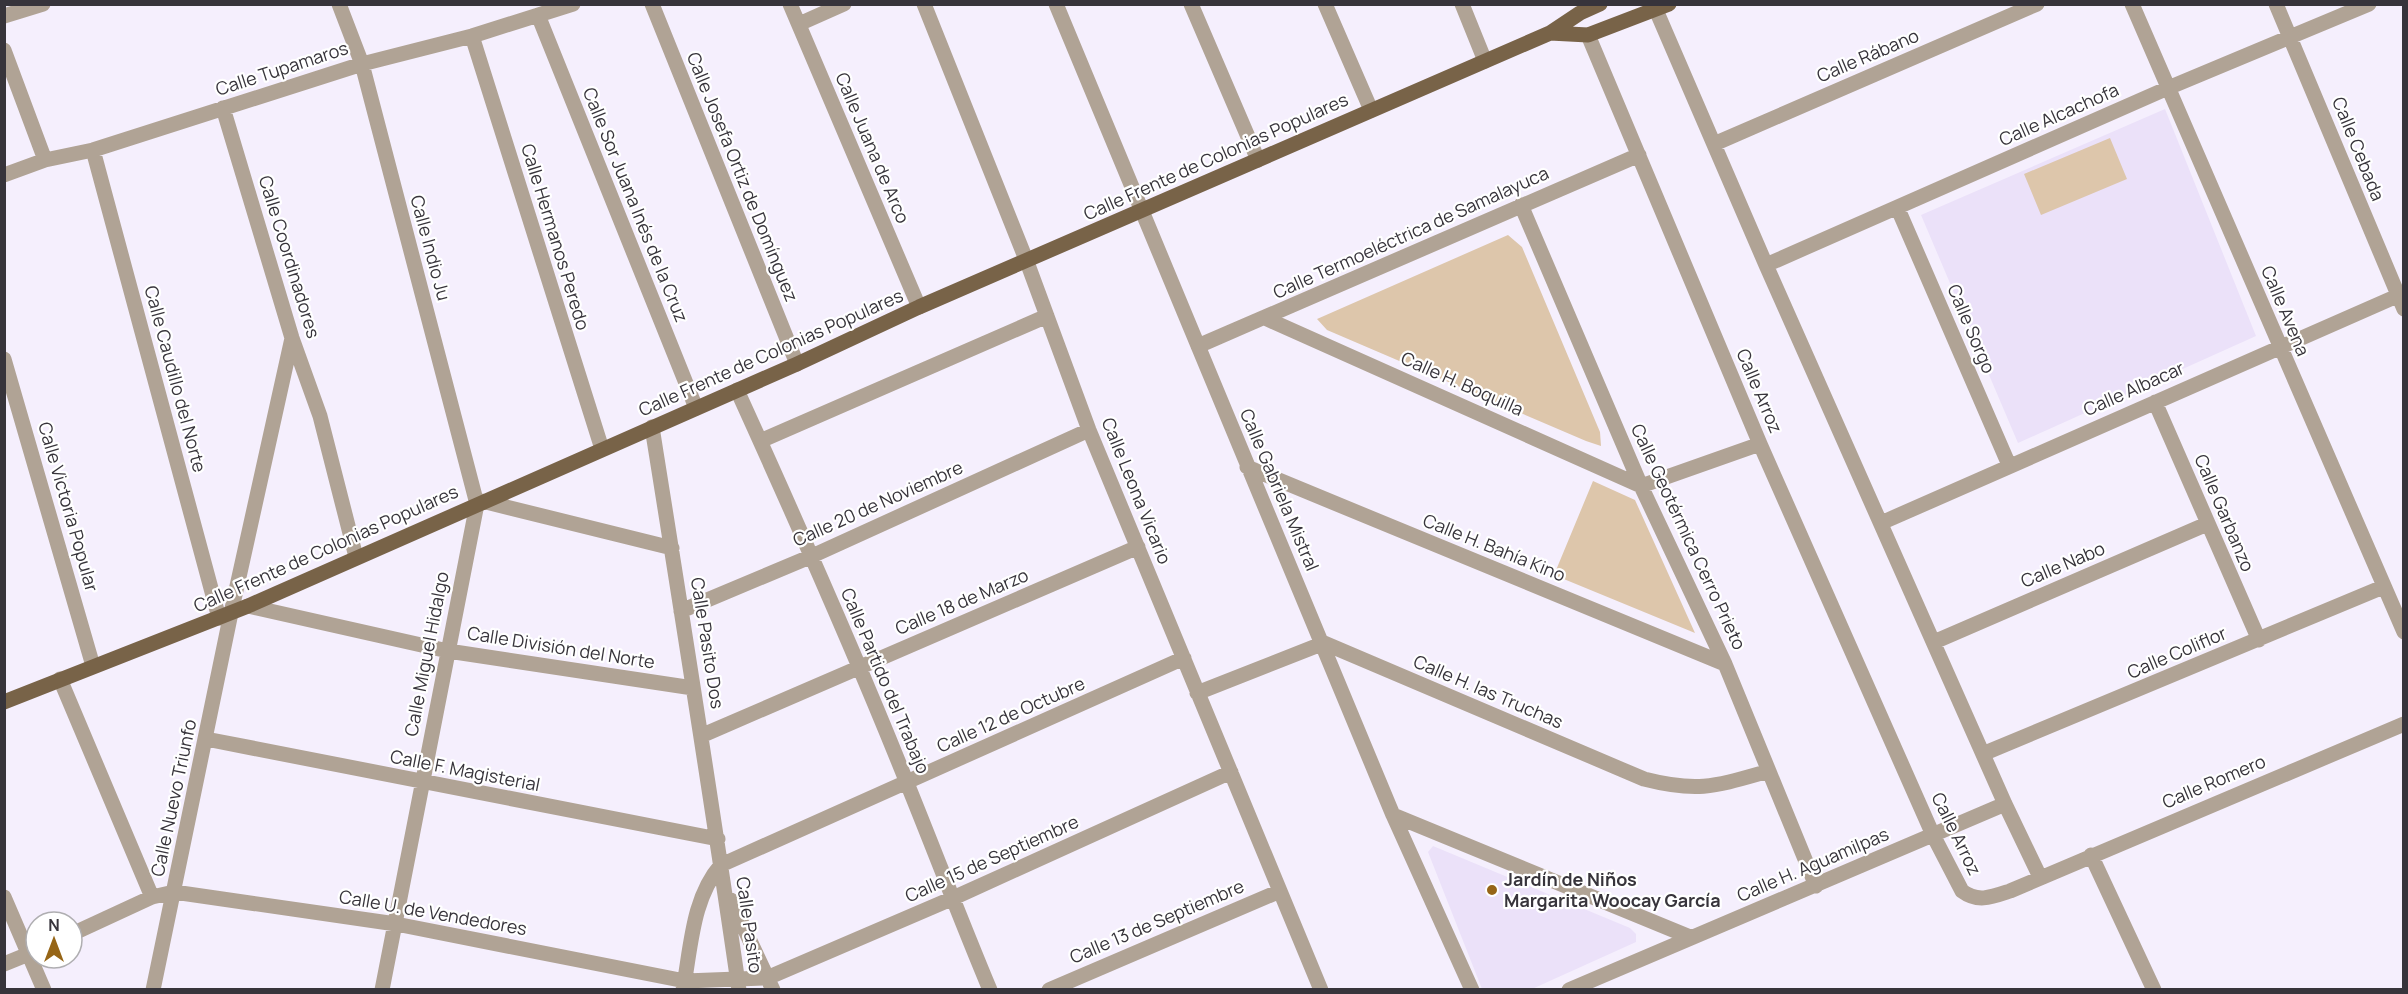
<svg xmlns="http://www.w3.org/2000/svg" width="2408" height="994" viewBox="0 0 2408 994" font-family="Manrope,sans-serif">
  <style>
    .built { fill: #ebe1f9 }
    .green { fill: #ddc6ab }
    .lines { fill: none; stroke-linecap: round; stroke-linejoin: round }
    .minor { stroke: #b0a395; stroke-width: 15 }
    .major { stroke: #786348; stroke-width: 15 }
    .poi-dot { fill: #966517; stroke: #fff; stroke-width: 2 }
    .labels { text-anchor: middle; stroke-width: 4.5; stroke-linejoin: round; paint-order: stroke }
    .street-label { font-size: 18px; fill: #37343b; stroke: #fff }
    .poi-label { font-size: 18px; font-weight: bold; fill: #37343b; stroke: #fff; text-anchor: start }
  </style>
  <rect width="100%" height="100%" fill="#f5effd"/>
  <!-- built -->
  <path class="built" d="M2165,109L2256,336L2018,443L1921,215Z
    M1433,846L1630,928L1636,934V942L1532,989H1482L1428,852Z"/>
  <!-- green -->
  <path class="green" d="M2110,138L2127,179L2041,215L2024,174Z
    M1508,235L1522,247L1600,432L1601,446L1586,441L1327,330L1317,319Z
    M1593,481L1635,500L1695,633L1554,575Z"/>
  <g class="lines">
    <!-- minor -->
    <path class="minor" d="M339,4L362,64L477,504L382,990
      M652,4L797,364
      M790,4L919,307
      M924,4L1027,262L1089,430L1321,990
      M1056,4L1393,815L1472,990
      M1191,4L1258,160
      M1325,4L1371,110
      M1462,4L1485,61
      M2132,4L2404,632
      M2276,4L2404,309
      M1656,10L1766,265L2005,804L2040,877
      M538,15L696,408
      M4,16L43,4
      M799,24L844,4
      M1588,35L1760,444L1933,835L1962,891C1978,903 1992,897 2010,891L2404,724
      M472,36L602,449
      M4,50L45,160
      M223,108L292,338L320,416L356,557
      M1714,144L2037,4
      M93,150L219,618
      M4,175L45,160L93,150L362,64L472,36L573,4
      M1521,205L1641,486L1725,664L1816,886
      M1898,209L2009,465
      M1766,265L2168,88L2369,4
      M1267,319L1641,486L1760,444
      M1198,346L1639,155
      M4,359L93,666
      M737,390C796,520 854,650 907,783C935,852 961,921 990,990
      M2155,402L2259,640
      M652,427C682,615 712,802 739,990
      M760,441L1047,316
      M1247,467L1725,664
      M482,501L672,548
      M1881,523L2404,293
      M248,606L448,651L693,688
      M681,611L812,556L1089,430
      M1934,642L2207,524
      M60,679L152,897
      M1197,693L1324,643L1644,779C1699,793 1716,786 1769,771
      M703,735L1138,547
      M206,739L718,839
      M1985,753L2383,587
      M1393,815L1690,937
      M2091,855L2154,990
      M4,897L44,990
      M731,900L773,990
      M72,934L152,897L174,892L396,924L685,981L767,978L951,899L1231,772
      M4,964L36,951
      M153,990L231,613L292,338
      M683,990C691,948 692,898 721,865L1184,658
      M1049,990L1280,891
      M1569,990L2005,804"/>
    <!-- major -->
    <path class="major" d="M1550,33L1588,35L1669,4
      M4,702L248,606L797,364L919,307L1550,33L1580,13L1600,4"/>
  </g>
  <!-- markers -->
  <circle class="poi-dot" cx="1492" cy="890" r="6"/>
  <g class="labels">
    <!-- street labels -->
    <g class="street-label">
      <text transform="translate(1868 56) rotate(-23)" y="6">Calle Rábano</text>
      <text transform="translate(282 69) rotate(-18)" y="6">Calle Tupamaros</text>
      <text transform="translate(2059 115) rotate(-24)" y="6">Calle Alcachofa</text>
      <text transform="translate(872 148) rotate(67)" y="6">Calle Juana de Arco</text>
      <text transform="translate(2358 149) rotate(68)" y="6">Calle Cebada</text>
      <text transform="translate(1216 157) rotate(-24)" y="6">Calle Frente de Colonias Populares</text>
      <text transform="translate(742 177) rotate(68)" y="6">Calle Josefa Ortiz de Domínguez</text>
      <text transform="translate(635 205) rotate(68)" y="6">Calle Sor Juana Inés de la Cruz</text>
      <text transform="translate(1411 233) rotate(-24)" y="6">Calle Termoeléctrica de Samalayuca</text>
      <text transform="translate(555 237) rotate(73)" y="6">Calle Hermanos Peredo</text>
      <text transform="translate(430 248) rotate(75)" y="6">Calle Indio Ju</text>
      <text transform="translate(289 257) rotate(73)" y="6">Calle Coordinadores</text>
      <text transform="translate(2285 311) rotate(67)" y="6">Calle Avena</text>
      <text transform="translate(1971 329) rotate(67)" y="6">Calle Sorgo</text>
      <text transform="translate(771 353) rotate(-24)" y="6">Calle Frente de Colonias Populares</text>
      <text transform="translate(175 379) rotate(75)" y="6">Calle Caudillo del Norte</text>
      <text transform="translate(1462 384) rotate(24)" y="6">Calle H. Boquilla</text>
      <text transform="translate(2134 389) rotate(-24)" y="6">Calle Albacar</text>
      <text transform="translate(1759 391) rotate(67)" y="6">Calle Arroz</text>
      <text transform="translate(1279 490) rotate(67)" y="6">Calle Gabriela Mistral</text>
      <text transform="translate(1136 491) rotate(68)" y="6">Calle Leona Vicario</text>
      <text transform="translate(878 504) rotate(-24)" y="6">Calle 20 de Noviembre</text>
      <text transform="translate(68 507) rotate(74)" y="6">Calle Victoria Popular</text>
      <text transform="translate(2224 513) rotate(67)" y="6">Calle Garbanzo</text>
      <text transform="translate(1688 537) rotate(65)" y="6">Calle Geotérmica Cerro Prieto</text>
      <text transform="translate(1494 548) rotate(22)" y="6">Calle H. Bahía Kino</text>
      <text transform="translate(326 549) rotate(-24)" y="6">Calle Frente de Colonias Populares</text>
      <text transform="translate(2063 565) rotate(-23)" y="6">Calle Nabo</text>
      <text transform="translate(962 602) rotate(-23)" y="6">Calle 18 de Marzo</text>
      <text transform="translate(707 643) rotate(81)" y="6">Calle Pasito Dos</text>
      <text transform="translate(561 648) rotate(9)" y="6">Calle División del Norte</text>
      <text transform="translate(2177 653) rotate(-23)" y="6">Calle Coliflor</text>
      <text transform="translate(427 654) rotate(-79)" y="6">Calle Miguel Hidalgo</text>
      <text transform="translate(885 681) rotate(67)" y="6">Calle Partido del Trabajo</text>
      <text transform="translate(1488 692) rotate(23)" y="6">Calle H. las Truchas</text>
      <text transform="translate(1011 715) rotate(-24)" y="6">Calle 12 de Octubre</text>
      <text transform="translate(465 771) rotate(11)" y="6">Calle F. Magisterial</text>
      <text transform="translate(2214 782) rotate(-23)" y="6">Calle Romero</text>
      <text transform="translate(174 798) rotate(-78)" y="6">Calle Nuevo Triunfo</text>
      <text transform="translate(1956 834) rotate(64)" y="6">Calle Arroz</text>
      <text transform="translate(992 859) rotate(-24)" y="6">Calle 15 de Septiembre</text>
      <text transform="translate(1813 865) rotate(-23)" y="6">Calle H. Aguamilpas</text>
      <text transform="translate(433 913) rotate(10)" y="6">Calle U. de Vendedores</text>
      <text transform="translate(1157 922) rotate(-23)" y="6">Calle 13 de Septiembre</text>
      <text transform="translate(749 925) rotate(82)" y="6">Calle Pasito</text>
    </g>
    <!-- poi labels -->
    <g class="poi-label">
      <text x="1504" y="886">Jardín de Niños<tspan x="1504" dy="21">Margarita Woocay García</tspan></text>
    </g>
  </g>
  <!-- border -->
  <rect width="2408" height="994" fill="none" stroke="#37343b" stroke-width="12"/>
  <!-- north arrow -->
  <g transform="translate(54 940)"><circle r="28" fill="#ffffff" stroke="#afaeb1" stroke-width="1.5"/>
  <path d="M0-4.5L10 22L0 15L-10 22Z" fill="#966517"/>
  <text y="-9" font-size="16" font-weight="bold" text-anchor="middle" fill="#37343b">N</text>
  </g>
</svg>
